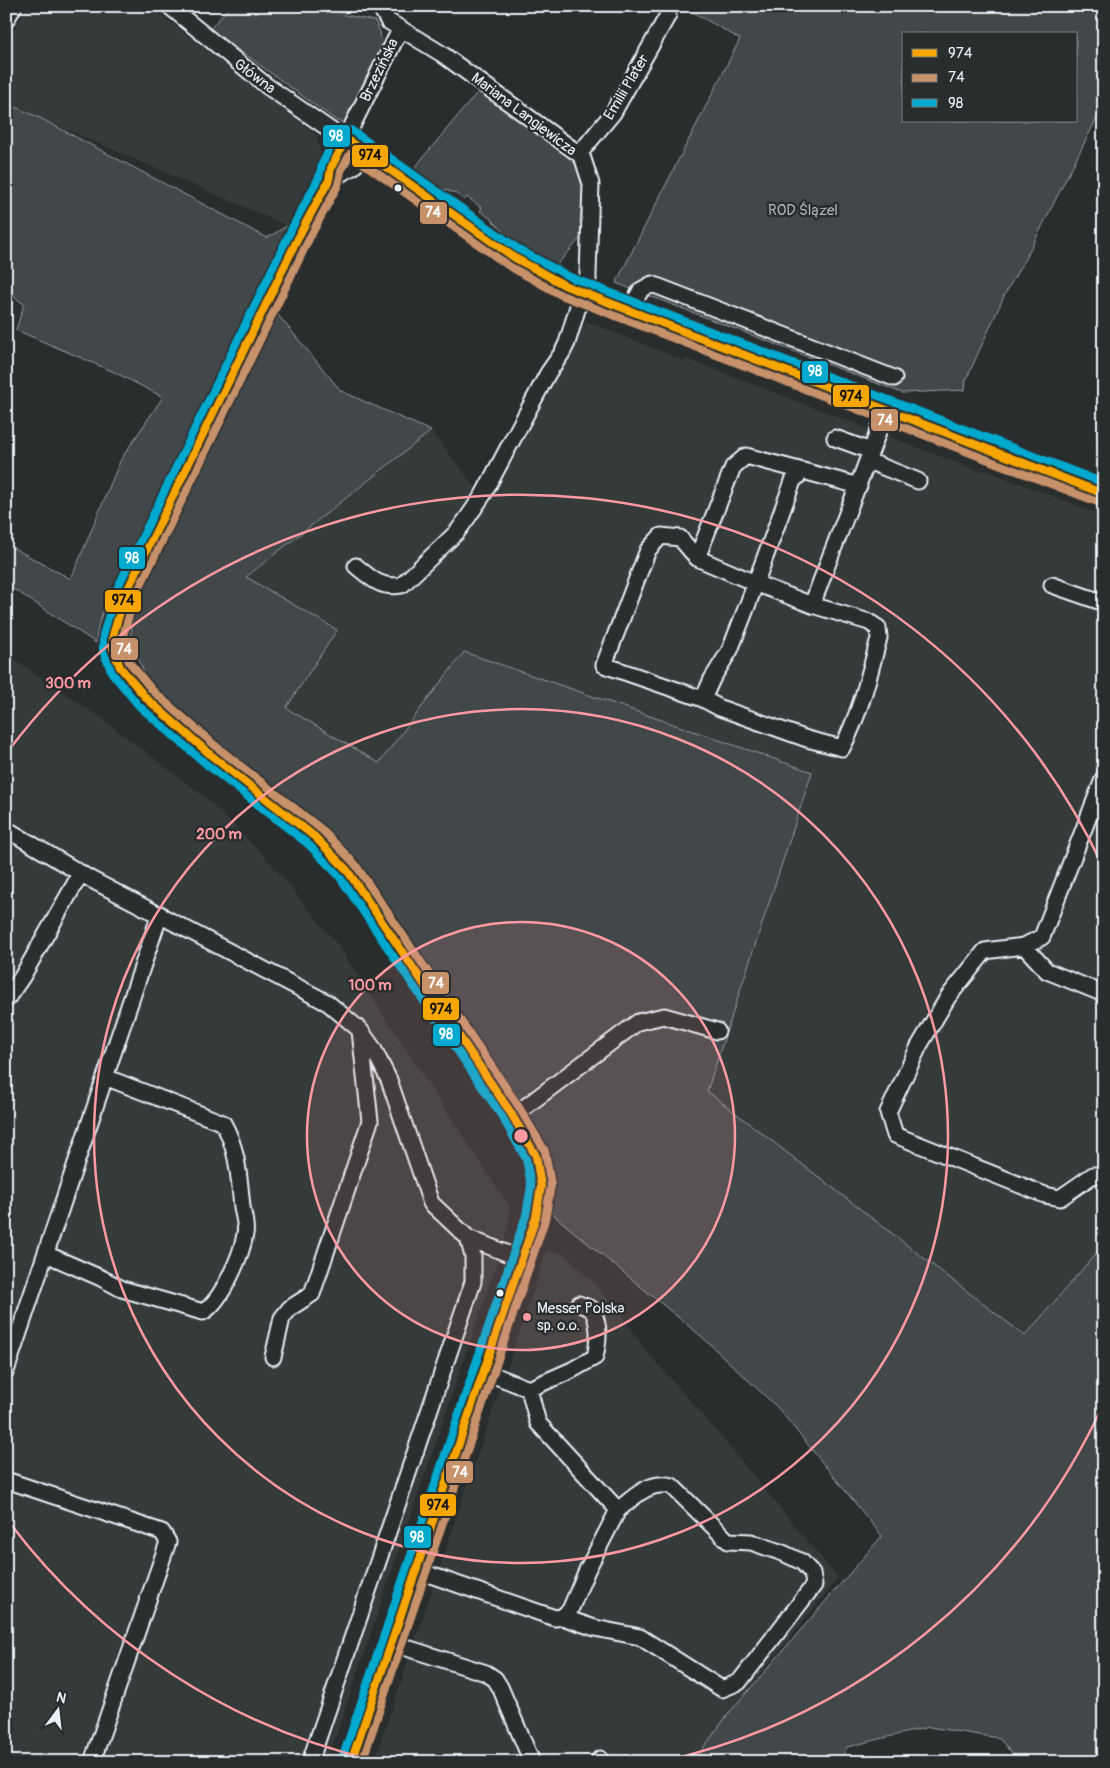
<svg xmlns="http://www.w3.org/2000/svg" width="1110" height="1768" viewBox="0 0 1110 1768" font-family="Pangolin,sans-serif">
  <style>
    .built { fill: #363a3b }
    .green { fill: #424648; stroke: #959ca0; fill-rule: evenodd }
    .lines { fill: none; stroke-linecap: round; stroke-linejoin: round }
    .minor-casing { stroke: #e8f1f8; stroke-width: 19 }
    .minor { stroke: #2a2d2e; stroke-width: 15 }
    .bus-1-casing { stroke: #2a2d2e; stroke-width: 11 }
    .bus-2-casing { stroke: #2a2d2e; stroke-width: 11 }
    .bus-3-casing { stroke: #2a2d2e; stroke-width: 11 }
    .bus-1 { stroke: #f7a600; stroke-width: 8 }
    .bus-2 { stroke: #c7916a; stroke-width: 8 }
    .bus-3 { stroke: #00a9ce; stroke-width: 8 }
    .ring { fill: none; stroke: #ff9aa2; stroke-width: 2.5 }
    .bus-dot { fill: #e8f1f8; stroke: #2a2d2e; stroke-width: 2 }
    .poi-dot { fill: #ff9aa2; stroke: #2a2d2e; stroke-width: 2 }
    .labels { text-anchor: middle; stroke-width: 5; stroke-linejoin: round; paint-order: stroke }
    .street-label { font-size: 15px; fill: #e8f1f8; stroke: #2a2d2e }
    .park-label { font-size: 15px; fill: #aeb5ba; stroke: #2a2d2e }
    .poi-label { font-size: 15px; fill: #e8f1f8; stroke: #2a2d2e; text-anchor: start }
    .centre { fill: #ff9aa2; stroke: #2a2d2e; stroke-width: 2.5 }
    .ring-label { font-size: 15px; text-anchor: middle; font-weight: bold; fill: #ff9aa2; stroke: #2a2d2e; stroke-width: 5; stroke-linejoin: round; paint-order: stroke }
    .line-badge { stroke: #2a2d2e; stroke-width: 2 }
    .badge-label { font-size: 14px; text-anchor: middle; font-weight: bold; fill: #fff }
    .pale-badge-label { font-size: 14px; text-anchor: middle; font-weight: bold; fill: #111 }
  </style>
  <rect width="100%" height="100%" fill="#2a2d2e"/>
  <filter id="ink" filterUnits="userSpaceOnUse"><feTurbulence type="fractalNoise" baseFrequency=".02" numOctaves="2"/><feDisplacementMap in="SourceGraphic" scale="10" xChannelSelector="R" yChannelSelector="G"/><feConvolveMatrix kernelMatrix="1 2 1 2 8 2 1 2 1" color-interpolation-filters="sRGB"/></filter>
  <g filter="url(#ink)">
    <!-- built -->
    <path class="built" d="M27,6H149L316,134L322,157L290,227L6,103V46Z
      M586,321L684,361L687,359L981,472L985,470L1000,476L1104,516L1098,530L1104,532V1244L1025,1336L707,1091L812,772L464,652L379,763L285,707L246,578L431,431L489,504Z
      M6,654L101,718L205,797L268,860L337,944L510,1208L508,1227L497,1263L327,1762H6Z
      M547,1250L566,1255L618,1309L645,1350L703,1415L838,1578L729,1713L693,1762H374Z"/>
    <!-- green -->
    <path class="green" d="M230,6H329L345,15L375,21L380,32L382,46L367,80L345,121L343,123L337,121L210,29Z
      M682,6H1104V104L1031,248L1005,294L966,380L965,390L902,393L616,283L740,39ZM904,34H1076V121H904Z
      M481,88L570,156C590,183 581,193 580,223H584V234L555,267L516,244L490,218L480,211L482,208L467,197L464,200L455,193L430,185L411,172Z
      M6,103L40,118L267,238L287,226L290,227L123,565C114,590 97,615 96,643L6,584V544L71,579L121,459L163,397L114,372L16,330L24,304L6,291Z
      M269,304L341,391L431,431L246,577L337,630L286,708L379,763L464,652L812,772L707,1091L1025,1336L1104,1244V1762H1019L999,1738L929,1727L847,1747L840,1762H693L729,1713L882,1536L778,1408L701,1336L557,1218L550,1209L548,1157L527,1109L343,844L193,724L147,680L130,638L140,579Z"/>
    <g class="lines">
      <defs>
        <path id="minor" d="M169,6L267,86L515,258L552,279L583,293L1104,494
          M6,20L14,6
          M579,154L613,113L668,15
          M329,180L353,167L366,153
          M629,311L641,290L652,284L894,378
          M835,438L871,451
          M868,461L918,481
          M661,536L680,538L697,558L755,583L812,605L869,622L878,628L879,638C869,676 860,714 842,748L807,739L720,708L703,699L604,665L648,550Z
          M697,558L733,467L746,456L803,471
          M356,566C372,579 381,589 402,585L457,532L468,517L483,495L548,373L562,353L567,343L579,303L588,281V274L591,184L583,159L579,154L442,54L388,21L380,6
          M1052,585L1104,603
          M812,605C836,540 863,475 886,410
          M703,699L712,679L730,650L749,601L793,481L803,471L859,486
          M1104,777L1042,937L1024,946L985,951L948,997L919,1046L888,1112L895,1135L1045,1195L1060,1198L1093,1175L1104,1176
          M6,829L92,880L328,1003L360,1030L373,1048L389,1080L431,1203L468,1238L521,1259
          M1024,946L1047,971L1104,994
          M6,1000L22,977L81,873
          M513,1116L638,1022L664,1016L717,1031
          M46,1254L101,1278L122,1289L203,1312C221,1302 242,1255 245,1234C247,1226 243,1215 242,1207C239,1178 238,1149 223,1123L105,1077
          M273,1357L282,1318L290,1308L312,1294L370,1121L360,1031
          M6,1371L160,914
          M529,1389L572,1370L595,1357C599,1339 600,1326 592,1309L579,1304
          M6,1480L162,1532L168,1542L92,1762
          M416,1570L555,1618L562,1617L570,1610L587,1570L618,1510L538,1423L529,1389L483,1371
          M562,1617L595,1628L640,1637L722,1689L739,1682L814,1585L812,1573L802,1562L783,1553L751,1542L728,1541L672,1486C650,1480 634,1497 618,1510
          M391,1643L486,1673L495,1679L500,1687L532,1762
          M600,1759L601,1762
          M310,1762L473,1282V1256L468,1238
          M351,1762L536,1217L541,1186L536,1156L509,1110L347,870L315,837L212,756L146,698L120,667L113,648V635L117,619L125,595L302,230L329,180L331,168L400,30"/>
      </defs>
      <!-- minor casing -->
      <use href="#minor" class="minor-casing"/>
      <!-- minor -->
      <use href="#minor" class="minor"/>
      <defs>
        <path id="bus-1" d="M351,1762L536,1217L541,1186L536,1156L509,1110L347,870L315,837L212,756L146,698L120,667L113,648V635L125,595L302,230L329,180L331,168L346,139L515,258L566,286L1104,494"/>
        <path id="bus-2" d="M362,1762L545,1220L551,1185L545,1151L517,1104L355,864L321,829L218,748L153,691L129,662L123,646V636L134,599L311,235L338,185L341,171L350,154L509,266L561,295L1100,503"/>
        <path id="bus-3" d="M342,1759L526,1215L531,1186L526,1159L501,1115L339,876L308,844L206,764L139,706L112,673L103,651V635L116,591L293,226L319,177L322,164L337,134L344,129L351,130L520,250L570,277L1104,483"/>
      </defs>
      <!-- bus-1 casing -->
      <use href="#bus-1" class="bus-1-casing"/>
      <!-- bus-2 casing -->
      <use href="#bus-2" class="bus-2-casing"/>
      <!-- bus-3 casing -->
      <use href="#bus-3" class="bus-3-casing"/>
      <!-- bus-1 -->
      <use href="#bus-1" class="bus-1"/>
      <!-- bus-2 -->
      <use href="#bus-2" class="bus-2"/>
      <!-- bus-3 -->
      <use href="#bus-3" class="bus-3"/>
    </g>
  </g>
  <!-- distance rings -->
  <circle cx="521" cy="1136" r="214" fill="#ff9aa2" fill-opacity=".12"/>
  <g class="ring">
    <circle cx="521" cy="1136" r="214"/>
    <circle cx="521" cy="1136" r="427"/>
    <path d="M1102 1407A641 641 0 0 1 665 1761M377 1761A641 641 0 0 1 9 1522M9 750A641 641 0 0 1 1102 865"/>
  </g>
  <!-- markers -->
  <g class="bus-dot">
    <circle cx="398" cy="188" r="4.5"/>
    <circle cx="500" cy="1293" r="4.5"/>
  </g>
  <circle class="poi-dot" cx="527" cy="1317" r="5"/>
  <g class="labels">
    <!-- street labels -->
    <g class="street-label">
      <text transform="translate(379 70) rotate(-64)" y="5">Brzezińska</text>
      <text transform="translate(255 76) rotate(37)" y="5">Główna</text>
      <text transform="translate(626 87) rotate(-59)" y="5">Emilii Plater</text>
      <text transform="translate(524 114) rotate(37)" y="5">Mariana Langiewicza</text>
    </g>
    <!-- park labels -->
    <g class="park-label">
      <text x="803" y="215">ROD Ślązel</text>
    </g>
    <!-- poi labels -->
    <g class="poi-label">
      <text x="537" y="1313">Messer Polska<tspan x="537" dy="17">sp. o.o.</tspan></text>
    </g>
  </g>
  <circle cx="521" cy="1136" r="8" class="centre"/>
  <g class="ring-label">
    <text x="68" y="688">300 m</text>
    <text x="219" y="839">200 m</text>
    <text x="370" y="990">100 m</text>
  </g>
  <g class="line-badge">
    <rect x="322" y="124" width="29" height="24" rx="5" fill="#00a9ce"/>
    <rect x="351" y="144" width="38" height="24" rx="5" fill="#f7a600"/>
    <rect x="419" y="201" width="29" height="24" rx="5" fill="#c7916a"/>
    <rect x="801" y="360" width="28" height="24" rx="5" fill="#00a9ce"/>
    <rect x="832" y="384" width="38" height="24" rx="5" fill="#f7a600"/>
    <rect x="870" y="408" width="29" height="24" rx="5" fill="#c7916a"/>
    <rect x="118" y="546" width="28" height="24" rx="5" fill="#00a9ce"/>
    <rect x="104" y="589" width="38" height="24" rx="5" fill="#f7a600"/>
    <rect x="110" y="637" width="29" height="24" rx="5" fill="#c7916a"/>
    <rect x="421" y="971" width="29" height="24" rx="5" fill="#c7916a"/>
    <rect x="422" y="997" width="38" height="24" rx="5" fill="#f7a600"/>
    <rect x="432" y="1023" width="29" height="24" rx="5" fill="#00a9ce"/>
    <rect x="445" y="1460" width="29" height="24" rx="5" fill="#c7916a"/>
    <rect x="419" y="1493" width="38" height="24" rx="5" fill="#f7a600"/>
    <rect x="403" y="1525" width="29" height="24" rx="5" fill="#00a9ce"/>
  </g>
  <g class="badge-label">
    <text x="336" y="141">98</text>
    <text x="433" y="217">74</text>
    <text x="815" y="376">98</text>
    <text x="885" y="425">74</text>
    <text x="132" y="563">98</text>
    <text x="124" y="654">74</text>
    <text x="436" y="988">74</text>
    <text x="446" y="1039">98</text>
    <text x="460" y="1477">74</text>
    <text x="417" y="1542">98</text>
  </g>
  <g class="pale-badge-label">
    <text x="370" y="160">974</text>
    <text x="851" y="401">974</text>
    <text x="123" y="605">974</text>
    <text x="441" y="1014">974</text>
    <text x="438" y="1510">974</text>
  </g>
  <!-- margin -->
  <rect width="1110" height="1768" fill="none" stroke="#2a2d2e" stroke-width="25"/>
  <rect x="12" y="12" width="1085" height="1743" fill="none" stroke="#e8f1f8" stroke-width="2" filter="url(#ink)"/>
  <!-- legend -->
  <rect x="902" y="32" width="175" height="90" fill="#2a2d2e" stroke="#767b7f"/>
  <rect x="912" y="49" width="25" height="8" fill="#f7a600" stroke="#767b7f"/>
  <text x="948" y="58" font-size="15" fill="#e8f1f8">974</text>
  <rect x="912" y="74" width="25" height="8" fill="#c7916a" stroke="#767b7f"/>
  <text x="948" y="82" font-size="15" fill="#e8f1f8">74</text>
  <rect x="912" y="99" width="25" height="8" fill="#00a9ce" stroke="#767b7f"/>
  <text x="948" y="108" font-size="15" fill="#e8f1f8">98</text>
  <!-- north arrow -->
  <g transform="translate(58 1710) rotate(15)" stroke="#2a2d2e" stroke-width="4" paint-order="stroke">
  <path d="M0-4L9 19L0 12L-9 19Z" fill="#e8f1f8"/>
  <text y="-8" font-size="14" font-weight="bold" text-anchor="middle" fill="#e8f1f8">N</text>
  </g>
</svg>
